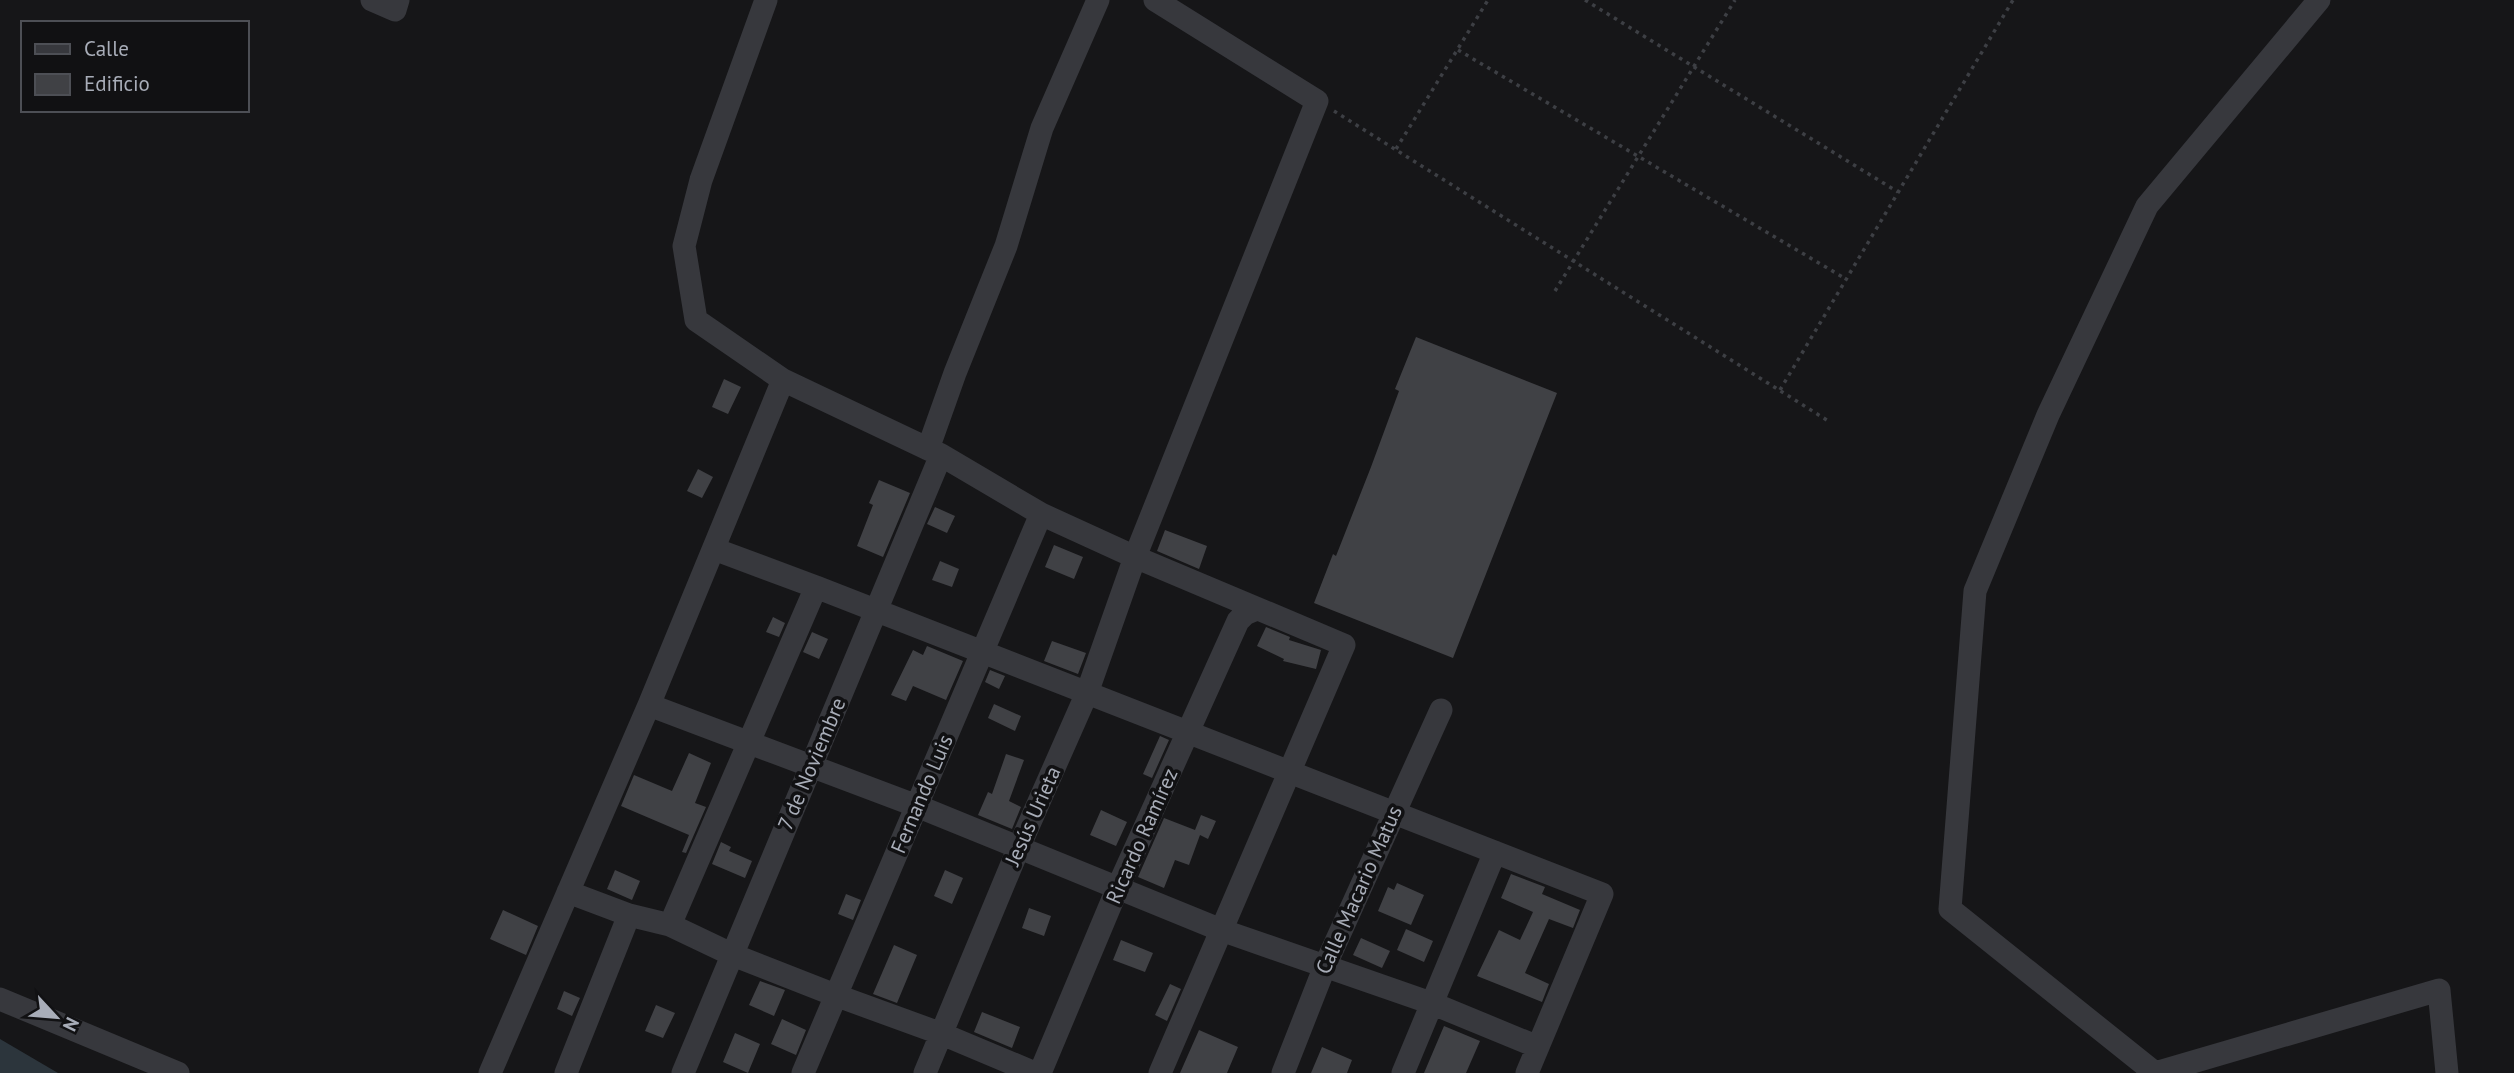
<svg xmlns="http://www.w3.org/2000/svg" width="2514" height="1073" viewBox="0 0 2514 1073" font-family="'PT Sans',sans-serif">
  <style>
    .water { fill: #2c353c }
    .building { fill: #404145 }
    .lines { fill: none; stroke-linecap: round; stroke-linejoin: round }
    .path { stroke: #3d3f44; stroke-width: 3.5; stroke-dasharray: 3.5 5; stroke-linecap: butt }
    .street { stroke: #37383d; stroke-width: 23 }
    .labels { text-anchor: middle; stroke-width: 7; stroke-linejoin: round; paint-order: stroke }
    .street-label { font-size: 21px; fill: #a8adb8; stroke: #111113 }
  </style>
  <rect width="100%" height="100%" fill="#161618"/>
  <!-- water -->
  <path class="water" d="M0,1039L58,1073H0Z"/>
  <!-- building -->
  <path class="building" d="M1416,337L1557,393L1453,658L1314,603L1333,554L1336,556L1371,467L1399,391L1395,389Z
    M724,379L741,387L728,414L712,407Z
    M698,469L713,477L702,498L687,491Z
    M879,480L910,493L883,557L857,546L873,505L869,503Z
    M935,507L955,516L947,533L927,524Z
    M1165,530L1207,546L1199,569L1157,551Z
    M1054,545L1083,557L1074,579L1045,567Z
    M940,561L959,569L952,587L932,580Z
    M773,617L785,623L779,637L766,632Z
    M1266,627L1290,637L1289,640L1321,650L1316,669L1283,661L1284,659L1257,646Z
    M812,632L828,639L819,659L803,652Z
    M1052,641L1086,653L1078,674L1044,661Z
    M927,646L963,661L946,700L913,686L906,701L891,695L913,650L923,655Z
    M990,670L1005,676L999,689L985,682Z
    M994,704L1021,716L1015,731L988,718Z
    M1160,736L1169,740L1152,778L1143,774Z
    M689,753L711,763L695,803L706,807L686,853L682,852L689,835L621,806L634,775L672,791Z
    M1006,754L1024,760L1009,801L1021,807L1012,829L978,815L988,792L992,794Z
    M1101,810L1127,822L1116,846L1090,835Z
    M1201,815L1216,821L1208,839L1200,835L1189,865L1175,860L1164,888L1138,877L1164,818L1195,830Z
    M721,842L731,847L729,851L752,861L745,878L712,864Z
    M615,870L640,881L632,900L607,889Z
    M945,870L963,878L952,904L934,896Z
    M1511,874L1545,887L1542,894L1580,910L1573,928L1549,919L1525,973L1549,984L1542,1002L1477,976L1499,930L1520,940L1533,912L1501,898Z
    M1397,883L1424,895L1411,925L1378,911L1388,887L1394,890Z
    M846,894L861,900L853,920L838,914Z
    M1029,908L1051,916L1044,936L1022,928Z
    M503,910L538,926L526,955L490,939Z
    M1406,929L1433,941L1424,962L1397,950Z
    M1361,938L1390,951L1382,968L1353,955Z
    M1121,940L1153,953L1145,972L1113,960Z
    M894,945L917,955L897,1003L873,994Z
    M760,981L785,990L774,1016L749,1005Z
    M1170,984L1181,989L1167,1021L1155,1015Z
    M564,991L580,998L572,1016L557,1009Z
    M656,1005L675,1013L663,1038L645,1031Z
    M982,1012L1020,1027L1012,1048L974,1032Z
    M782,1019L806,1030L796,1055L771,1044Z
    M1444,1026L1480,1041L1466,1073H1424Z
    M1199,1030L1238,1047L1227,1073H1180Z
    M735,1033L760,1044L748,1073L723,1062Z
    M1322,1047L1352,1060L1347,1073H1311Z"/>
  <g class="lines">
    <!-- path -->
    <path class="path" d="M1585,0L1898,192
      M1458,50L1846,279
      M1334,111L1830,422
      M1396,149L1488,0
      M1555,291L1735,0
      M1780,390L2013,0"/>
    <!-- street -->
    <path class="street" d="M372,0L395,10L398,0
      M766,0L701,180L684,246L696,320L783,380L941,455L1041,514L1135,557L1344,645L1160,1073
      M2319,0L2147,206L2048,415L1975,591L1950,909L2155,1073L2439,990L2447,1073
      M928,449L955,373L1006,246L1042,128L1098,0
      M816,587L1602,894L1527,1073
      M649,705L917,806L1221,930L1431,1003L1538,1047
      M568,892L629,915L670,925L733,955L835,995L942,1034L1035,1073
      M670,925L816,587L714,549
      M0,999L178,1073
      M490,1073L649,705L783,380
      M566,1073L629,915
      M683,1073L941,455
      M803,1073L1041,514
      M925,1073L1019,847L1087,693L1135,557L1317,101L1155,0
      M1040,1073L1118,887L1238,621L1245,614L1257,609
      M1283,1073L1325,966L1441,710
      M1403,1073L1495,852"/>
  </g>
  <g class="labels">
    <!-- street labels -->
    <g class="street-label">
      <text transform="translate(812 764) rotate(-67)" y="7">7 de Noviembre</text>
      <text transform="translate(922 794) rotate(-67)" y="7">Fernando Luis</text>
      <text transform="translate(1033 816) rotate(-66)" y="7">Jesús Urieta</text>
      <text transform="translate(1142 836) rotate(-66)" y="7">Ricardo Ramírez</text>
      <text transform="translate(1359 890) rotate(-66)" y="7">Calle Macario Matus</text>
    </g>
  </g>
  <!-- legend -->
  <rect x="21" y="21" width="228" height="91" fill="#111113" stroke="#4d4f55" stroke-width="2"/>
  <rect x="35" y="44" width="35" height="10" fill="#37383d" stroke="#4d4f55" stroke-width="2"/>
  <text x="84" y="56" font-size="21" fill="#a8adb8">Calle</text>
  <rect x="35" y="74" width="35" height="21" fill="#404145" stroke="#4d4f55" stroke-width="2"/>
  <text x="84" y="91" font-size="21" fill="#a8adb8">Edificio</text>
  <!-- north arrow -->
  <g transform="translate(56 1017) rotate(116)" stroke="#111113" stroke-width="5" paint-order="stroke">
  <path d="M0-5L12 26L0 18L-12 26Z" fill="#a8adb8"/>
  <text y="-10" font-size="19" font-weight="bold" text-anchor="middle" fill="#a8adb8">N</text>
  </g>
</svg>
